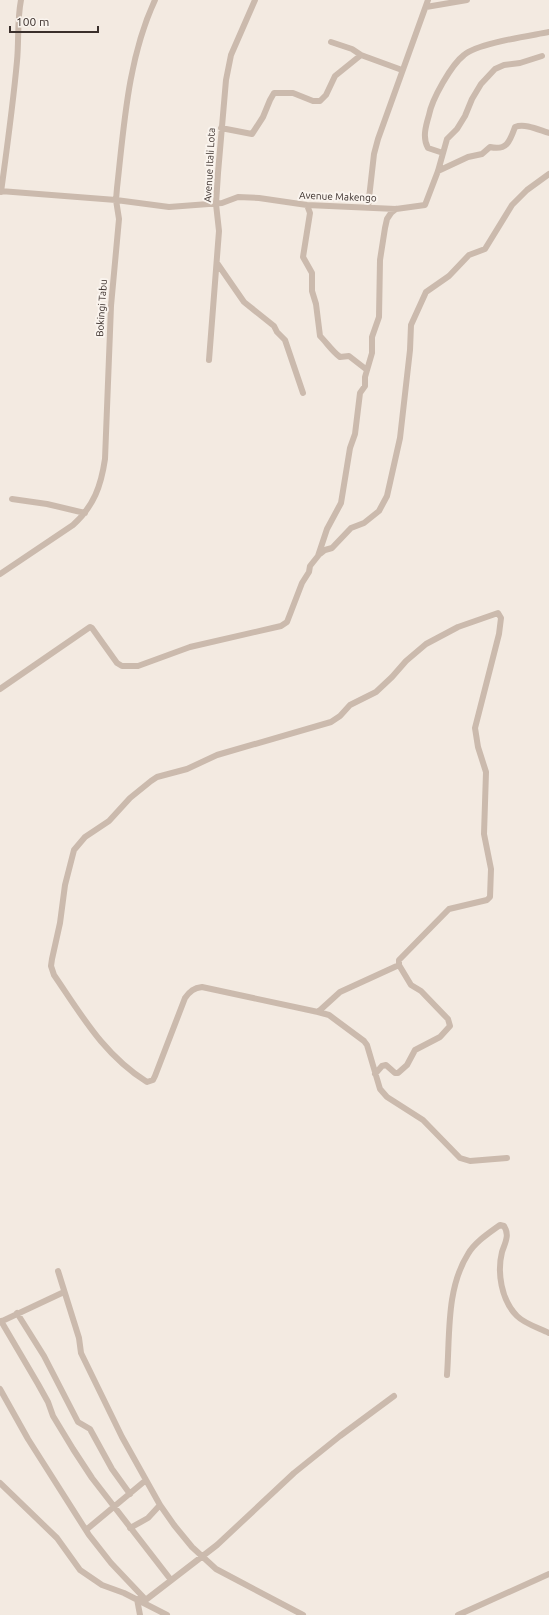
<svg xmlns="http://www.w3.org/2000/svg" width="549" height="1615" viewBox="0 0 549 1615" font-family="Ubuntu,sans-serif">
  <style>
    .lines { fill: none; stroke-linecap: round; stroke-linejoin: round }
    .minor { stroke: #cbbaad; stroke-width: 6 }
    .labels { text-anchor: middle; stroke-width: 4; stroke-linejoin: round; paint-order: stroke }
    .street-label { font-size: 10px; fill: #3a2f2b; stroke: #faf4ee }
  </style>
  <rect width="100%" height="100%" fill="#f3eae1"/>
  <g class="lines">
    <!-- minor -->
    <path class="minor" d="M426,7L467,0
      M331,42L352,49L361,55
      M221,128L252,134L263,117L270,100L274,93H293L313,101H320L326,95L335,76L361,55L402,70
      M443,153L428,148C422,138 426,125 429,115C432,99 451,65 464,55C478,43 529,36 549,32
      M438,171L468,157L482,154L490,147C507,151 510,141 515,127C525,123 539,130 549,133
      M0,191L116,200L169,207L222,203L238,197L259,198L307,205L396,209L425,205L438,171L447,139L457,129L465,116L472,99L481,84L495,69L504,65L520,63L542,56
      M1,192C7,148 13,105 17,61C19,41 17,20 21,0
      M307,205L310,213L303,257L312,273V291L316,304L320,336C327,343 332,351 340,357L349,356L367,370
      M368,207L374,154L378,139L428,0
      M217,263L244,302L274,326L277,332L285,340L303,393
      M209,360L219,231L216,204L218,173L226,80L231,55L255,0
      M12,499L47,504L85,513
      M320,554L325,550L332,548L351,528L364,523L379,511L387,496L400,438L410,350L411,325L426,292L449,276L469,255L485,249L512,205L527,190L549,174
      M0,574L73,525C94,506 101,486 105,459L111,306L119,219L116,200L117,188C124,125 128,58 155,0
      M0,689L90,627L92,628L117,663L122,666H138L190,647L281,626L287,622L302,583L309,572L310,566L318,556L327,529L341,503L350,448L355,434L360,393L365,386V377L372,353V337L379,317L380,260L385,228L387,219L391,213L396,209
      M318,1012L340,992L399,965
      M375,1074L382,1066L386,1065L395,1073H398L407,1065L415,1050L440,1037L450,1026L448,1019L421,991L411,985L399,965V960L449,909L487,900L490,897L491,869L484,834L486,772L478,747L475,728L499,634L501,618L498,613L458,627L426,644L406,661L392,677L376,692L350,705L340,716L331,722L217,755L187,769L157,777L151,781L130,798L109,821L85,837L74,850L65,885L60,923L52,959L51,966L54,975C82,1016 104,1055 147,1082L153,1080L155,1076L185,998C190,991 194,988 202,987L318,1012L329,1015L364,1041L367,1045L380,1089L387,1097L423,1120L460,1158L470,1161L507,1158
      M58,1271L79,1338L81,1353L122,1437L160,1505L174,1525L192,1547L216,1569L303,1615
      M17,1313L44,1356L78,1422L90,1429L112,1469L130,1494
      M1,1321L38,1384L48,1402L53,1416L73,1449L92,1478L171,1580
      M0,1322L64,1292
      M447,1375C450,1335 446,1289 468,1254C475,1242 489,1233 500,1225L504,1226C510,1235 505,1243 502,1252C497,1272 501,1300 517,1316C525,1324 539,1328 549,1333
      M0,1389L28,1439L89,1535L111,1563L146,1600
      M0,1483L57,1538L80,1570L102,1585L124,1593L167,1615
      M130,1528L148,1518L160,1505
      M86,1530L146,1480
      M137,1599L140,1615
      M143,1602L217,1545L294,1473L340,1436L394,1396
      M458,1615L549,1574"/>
  </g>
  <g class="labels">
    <!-- street labels -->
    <g class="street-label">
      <text transform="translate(209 165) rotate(-87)" y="4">Avenue Itali Lota</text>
      <text transform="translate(338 196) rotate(2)" y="4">Avenue Makengo</text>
      <text transform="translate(101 308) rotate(-86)" y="4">Bokingi Tabu</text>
    </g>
  </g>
  <!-- scale -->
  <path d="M10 26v6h88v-6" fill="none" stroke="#3a2f2b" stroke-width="2"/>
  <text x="16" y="26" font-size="12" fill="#3a2f2b" stroke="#faf4ee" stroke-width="3" paint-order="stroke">100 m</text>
</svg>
